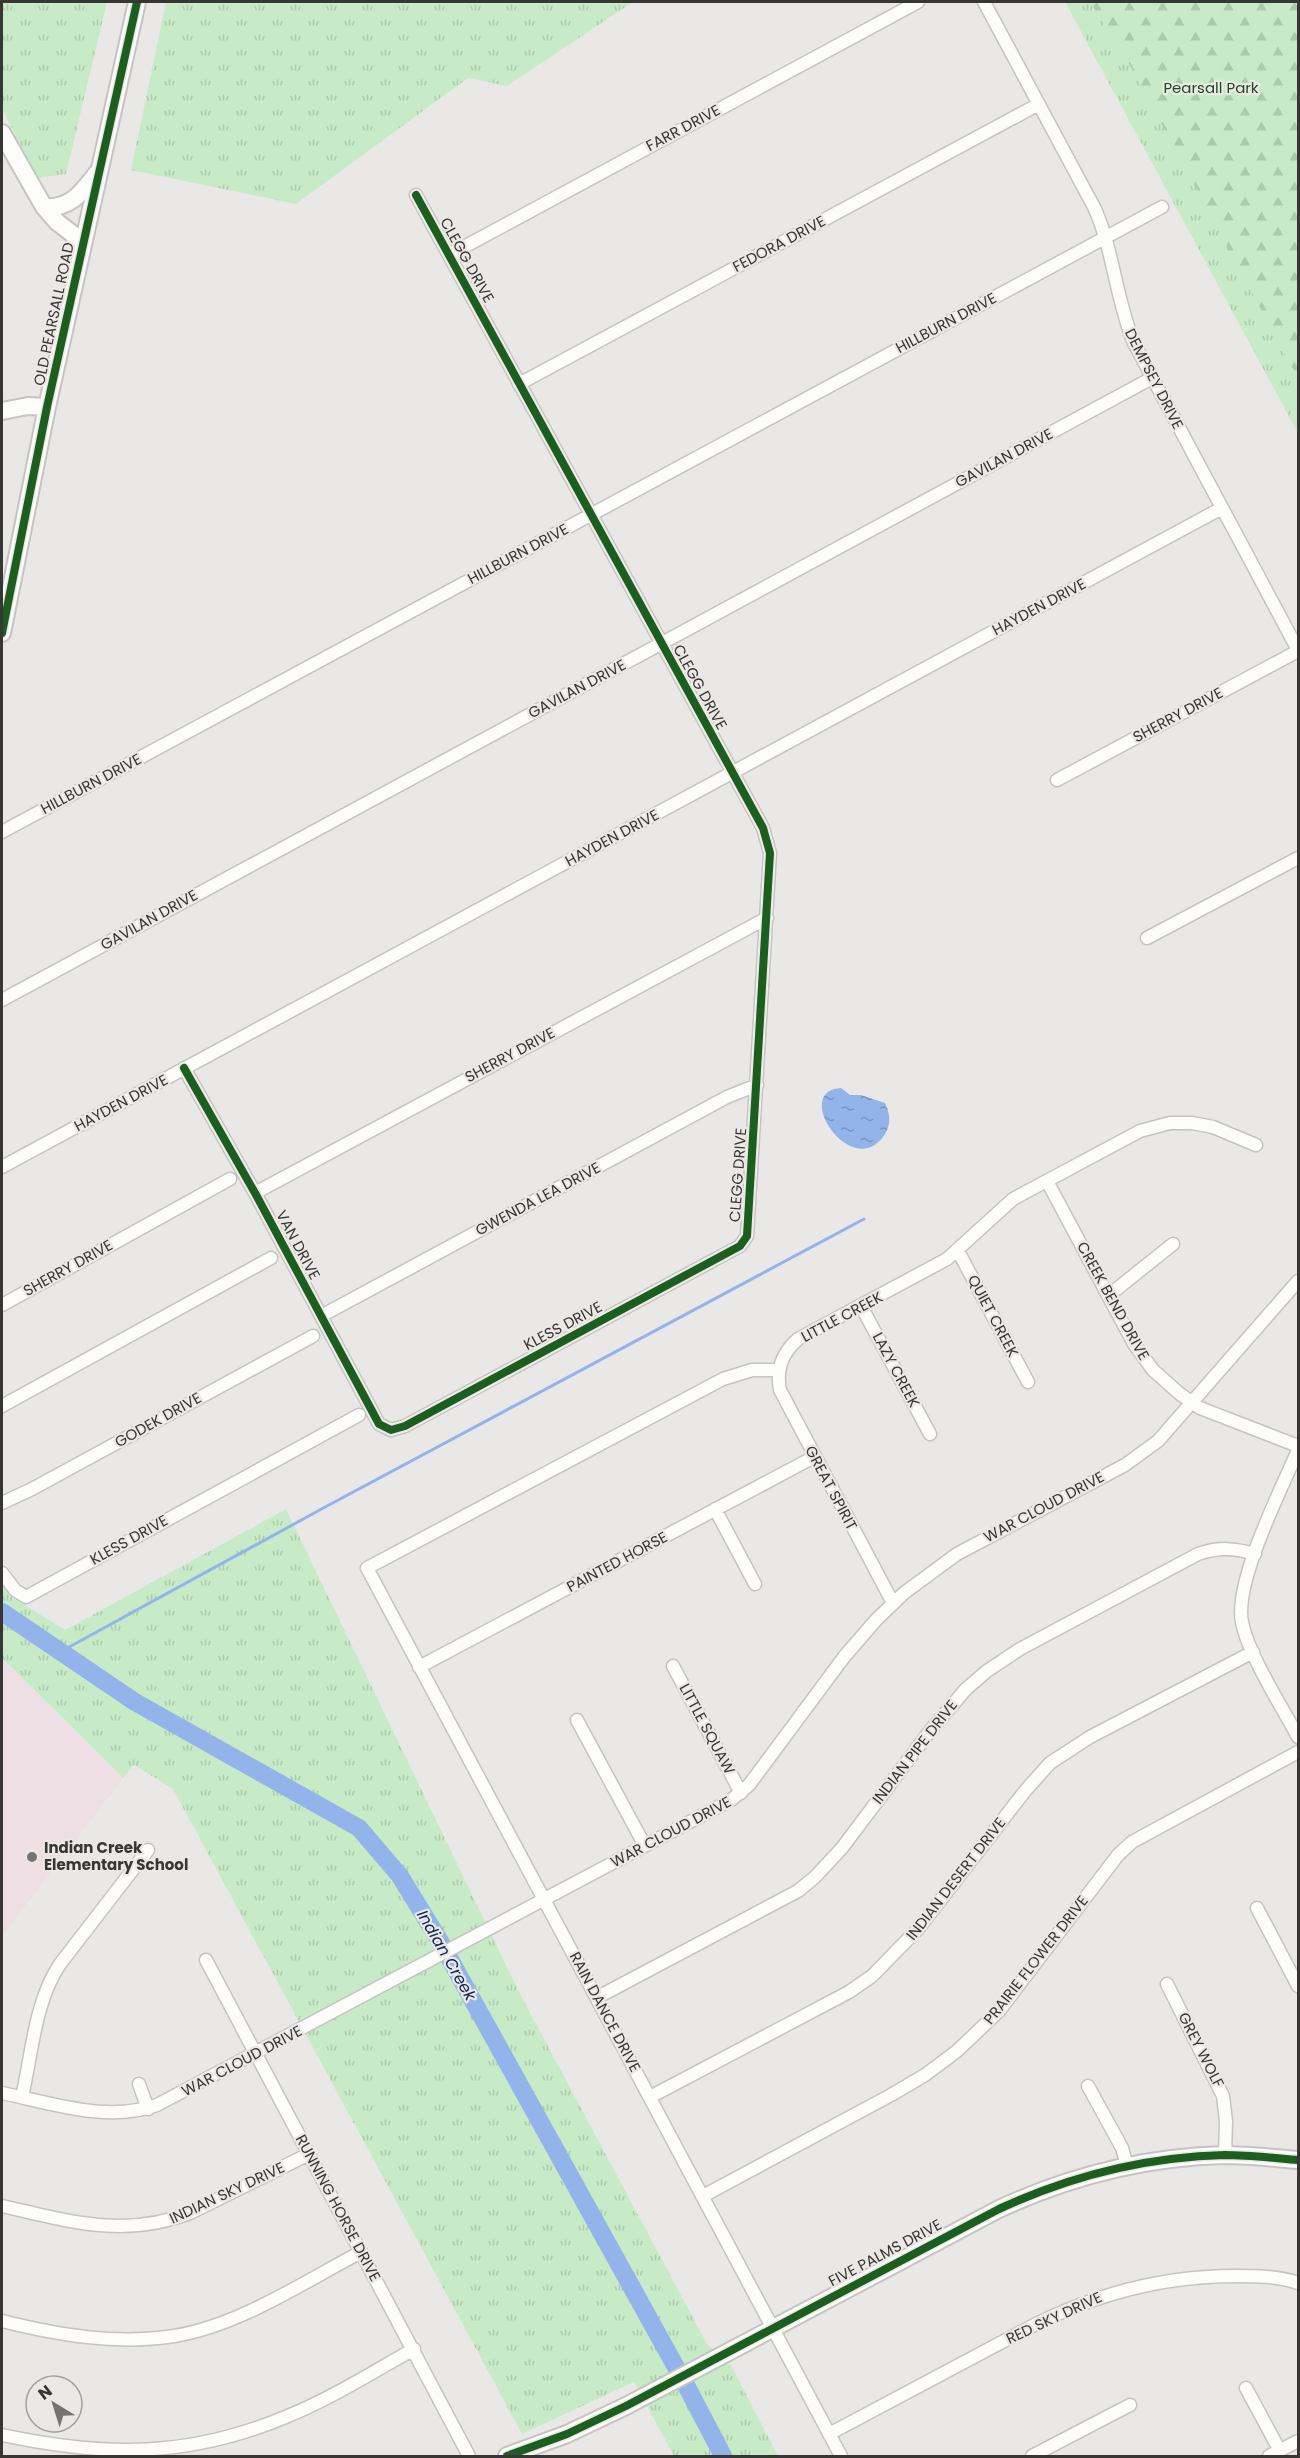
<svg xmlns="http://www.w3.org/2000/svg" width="1300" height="2458" viewBox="0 0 1300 2458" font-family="Poppins,sans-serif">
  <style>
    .education { fill: #eddfe3 }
    .grass { fill: url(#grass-tufts) }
    .forest { fill: url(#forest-firs) }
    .water { fill: url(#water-ripples) }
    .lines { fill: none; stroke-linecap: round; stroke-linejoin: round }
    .stream { stroke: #93b4ea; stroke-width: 3 }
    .river { stroke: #93b4ea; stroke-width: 18 }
    .street-casing { stroke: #c6c4c3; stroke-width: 15 }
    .secondary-casing { stroke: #c6c4c3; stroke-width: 20 }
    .street { stroke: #fcfcfb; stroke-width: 12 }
    .secondary { stroke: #fcfcfb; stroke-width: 16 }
    .cycleway-casing { stroke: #ebe8e5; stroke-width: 11 }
    .cycleway { stroke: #1b5e20; stroke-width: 8 }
    .poi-dot { fill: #767473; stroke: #ebe8e5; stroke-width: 2 }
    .labels { text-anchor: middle; stroke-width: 4.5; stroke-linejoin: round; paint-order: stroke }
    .park-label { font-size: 15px; fill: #184c1e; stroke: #ebe8e5 }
    .street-label { font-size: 15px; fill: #373635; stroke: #ebe8e5 }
    .poi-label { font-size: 15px; font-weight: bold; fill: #373635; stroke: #ebe8e5; text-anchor: start }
    .water-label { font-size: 16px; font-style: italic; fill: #092656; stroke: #ebe8e5 }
  </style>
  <defs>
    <pattern id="grass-tufts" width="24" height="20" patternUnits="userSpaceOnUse" patternTransform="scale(1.5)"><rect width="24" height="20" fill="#c8ebc7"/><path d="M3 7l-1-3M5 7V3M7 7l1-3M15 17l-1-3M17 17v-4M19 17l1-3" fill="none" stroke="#accaac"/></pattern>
    <pattern id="forest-firs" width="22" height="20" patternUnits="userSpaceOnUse" patternTransform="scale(1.5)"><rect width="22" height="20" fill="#c8ebc7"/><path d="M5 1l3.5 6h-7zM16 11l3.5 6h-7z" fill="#accaac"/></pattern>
    <pattern id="water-ripples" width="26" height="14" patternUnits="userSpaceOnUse" patternTransform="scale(1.5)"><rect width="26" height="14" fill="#93b4ea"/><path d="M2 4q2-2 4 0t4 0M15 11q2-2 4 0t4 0" fill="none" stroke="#7993be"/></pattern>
  </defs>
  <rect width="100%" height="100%" fill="#eae8e6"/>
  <!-- education -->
  <path class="education" d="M2,1659L123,1778L2,1936Z"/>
  <!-- grass -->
  <path class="grass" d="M2,2H107L66,174L38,178L2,109Z
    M166,2H633L507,86L468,78L296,204L131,170Z
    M1065,2H1298V433Z
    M286,1509L519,1992L707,2344L732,2367L778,2456H674L634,2382L522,2434L173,1789L134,1765L123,1778L2,1658V1585L10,1596L65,1630Z"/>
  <!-- forest -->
  <path class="forest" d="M1090,2H1298V378L1131,67Z"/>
  <!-- water -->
  <path class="water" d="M841,1088L850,1095H861L885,1103C891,1116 891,1126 883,1137C851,1180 791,1091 841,1088Z"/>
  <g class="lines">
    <!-- stream -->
    <path class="stream" d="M60,1652L327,1506L864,1219"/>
    <!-- river -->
    <path class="river" d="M2,1612L135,1702L359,1828L400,1876L441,1943L687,2387L723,2456"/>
    <defs>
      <path id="street" d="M984,2L1095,209C1114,253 1116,300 1134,343L1298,650
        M449,255L918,2
        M519,384L1039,104
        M1057,780L1298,651
        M2,832L1162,207
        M1147,938L1298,858
        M2,1000L1152,378
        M184,1068L255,1193L379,1424L391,1430L405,1426L740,1246L747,1236L770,853L763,828L416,195
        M2,1167L1222,508
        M1047,1181L1134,1344L1153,1370L1180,1394L1200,1408L1298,1446
        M255,1193L767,918
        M958,1251L1028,1382
        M1108,1296L1173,1244
        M2,1305L230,1179
        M861,1306L930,1434
        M321,1316L727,1097L757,1085
        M779,1370H752L723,1379L367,1568L841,2456
        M2,1406L271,1258
        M1298,1450C1281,1490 1234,1582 1242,1622C1248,1654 1282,1707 1298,1737
        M2,1503L32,1489L313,1336
        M715,1509L755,1584
        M2,1573L15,1590L26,1597L359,1415
        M893,1603L780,1390C776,1369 782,1353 798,1339L947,1259L1013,1199L1140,1131L1170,1123H1192L1213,1127L1256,1145
        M673,1666L741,1793
        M419,1667L814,1457
        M577,1720L645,1846
        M1257,1908L1298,1986
        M206,1960L469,2456
        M1167,1984L1223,2096L1226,2121L1225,2155
        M598,1997L798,1891L815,1877L842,1848L930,1731L966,1689L987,1671L1020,1649L1198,1554C1219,1547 1234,1548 1255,1554
        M139,2084L148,2109
        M1088,2086L1122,2148L1127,2166
        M2,2093C52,2103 107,2123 157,2105L731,1800L749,1785L844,1657L876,1620L904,1593L957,1554L1125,1465L1158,1441L1298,1281
        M22,2097C32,2053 35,2001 60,1964L148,1850
        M650,2097L849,1992L872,1976L918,1929L1025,1791L1050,1763L1090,1737L1253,1652
        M703,2196L891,2095L925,2075L957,2051L999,2011L1118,1855L1132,1842L1298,1752
        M2,2206C68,2221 126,2239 192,2212L309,2154
        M2,2321C58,2335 116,2345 174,2336C238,2326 304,2282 361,2252
        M1246,2388L1280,2451
        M829,2434L1036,2324C1099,2293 1163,2276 1235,2276C1255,2276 1279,2276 1298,2283
        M2,2435C106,2457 188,2458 288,2416C332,2398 373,2372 414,2349
        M1032,2456L1130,2405
        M1269,2456L1298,2441"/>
      <path id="secondary" d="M2,133L44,207L57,222L83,242
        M44,207C71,209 82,192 97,173
        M2,411L28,406L47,407
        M2,633L47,407L137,2
        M507,2456L567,2434L626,2406L999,2209C1070,2176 1146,2157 1225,2155C1249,2155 1274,2158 1298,2160"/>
    </defs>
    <!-- street casing -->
    <use href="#street" class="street-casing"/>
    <!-- secondary casing -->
    <use href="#secondary" class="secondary-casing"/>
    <!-- street -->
    <use href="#street" class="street"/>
    <!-- secondary -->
    <use href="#secondary" class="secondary"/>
    <defs>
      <path id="cycleway" d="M2,633L47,407L137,2
        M184,1068L255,1193L379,1424L391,1430L405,1426L740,1246L747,1236L770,853L763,828L416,195
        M507,2456L567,2434L626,2406L999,2209C1070,2176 1146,2157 1225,2155C1249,2155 1274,2158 1298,2160"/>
    </defs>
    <!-- cycleway casing -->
    <use href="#cycleway" class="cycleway-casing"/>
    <!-- cycleway -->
    <use href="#cycleway" class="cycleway"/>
  </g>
  <!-- markers -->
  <circle class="poi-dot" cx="32" cy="1857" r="6"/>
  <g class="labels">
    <!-- park labels -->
    <g class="park-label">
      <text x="1211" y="93">Pearsall Park</text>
    </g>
    <!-- street labels -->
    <g class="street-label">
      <text transform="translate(683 128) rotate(-28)" y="5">FARR DRIVE</text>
      <text transform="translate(779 244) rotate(-28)" y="5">FEDORA DRIVE</text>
      <text transform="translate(467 260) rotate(61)" y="5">CLEGG DRIVE</text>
      <text transform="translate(54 314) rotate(-78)" y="5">OLD PEARSALL ROAD</text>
      <text transform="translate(946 323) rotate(-28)" y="5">HILLBURN DRIVE</text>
      <text transform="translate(1154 379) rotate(63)" y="5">DEMPSEY DRIVE</text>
      <text transform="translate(1004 458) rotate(-28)" y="5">GAVILAN DRIVE</text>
      <text transform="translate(518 554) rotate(-28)" y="5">HILLBURN DRIVE</text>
      <text transform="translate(1039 607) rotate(-28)" y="5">HAYDEN DRIVE</text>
      <text transform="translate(700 687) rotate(61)" y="5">CLEGG DRIVE</text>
      <text transform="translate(577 689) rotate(-28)" y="5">GAVILAN DRIVE</text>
      <text transform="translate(1178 715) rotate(-28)" y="5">SHERRY DRIVE</text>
      <text transform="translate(91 784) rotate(-28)" y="5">HILLBURN DRIVE</text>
      <text transform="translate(612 838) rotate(-28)" y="5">HAYDEN DRIVE</text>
      <text transform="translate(149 920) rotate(-29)" y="5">GAVILAN DRIVE</text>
      <text transform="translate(510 1055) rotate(-28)" y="5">SHERRY DRIVE</text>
      <text transform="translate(121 1103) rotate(-28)" y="5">HAYDEN DRIVE</text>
      <text transform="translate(738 1175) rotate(-86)" y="5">CLEGG DRIVE</text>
      <text transform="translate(538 1199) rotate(-28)" y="5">GWENDA LEA DRIVE</text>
      <text transform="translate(298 1245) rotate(62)" y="5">VAN DRIVE</text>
      <text transform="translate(68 1268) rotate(-29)" y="5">SHERRY DRIVE</text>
      <text transform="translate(1113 1301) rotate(61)" y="5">CREEK BEND DRIVE</text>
      <text transform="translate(993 1316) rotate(62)" y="5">QUIET CREEK</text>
      <text transform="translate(842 1317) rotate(-28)" y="5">LITTLE CREEK</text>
      <text transform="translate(563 1326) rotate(-28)" y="5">KLESS DRIVE</text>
      <text transform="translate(896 1370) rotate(62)" y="5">LAZY CREEK</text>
      <text transform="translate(158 1420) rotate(-29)" y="5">GODEK DRIVE</text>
      <text transform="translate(831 1488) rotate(62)" y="5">GREAT SPIRIT</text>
      <text transform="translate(1044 1507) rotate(-28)" y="5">WAR CLOUD DRIVE</text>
      <text transform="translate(129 1540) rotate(-29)" y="5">KLESS DRIVE</text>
      <text transform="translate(617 1562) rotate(-28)" y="5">PAINTED HORSE</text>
      <text transform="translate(707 1729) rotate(62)" y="5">LITTLE SQUAW</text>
      <text transform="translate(915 1752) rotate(-52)" y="5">INDIAN PIPE DRIVE</text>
      <text transform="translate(671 1832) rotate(-28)" y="5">WAR CLOUD DRIVE</text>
      <text transform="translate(956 1879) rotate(-52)" y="5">INDIAN DESERT DRIVE</text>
      <text transform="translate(1036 1960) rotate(-52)" y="5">PRAIRIE FLOWER DRIVE</text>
      <text transform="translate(605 2012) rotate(62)" y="5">RAIN DANCE DRIVE</text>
      <text transform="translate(1201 2050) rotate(63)" y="5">GREY WOLF</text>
      <text transform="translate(242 2061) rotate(-28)" y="5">WAR CLOUD DRIVE</text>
      <text transform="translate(227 2193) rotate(-25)" y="5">INDIAN SKY DRIVE</text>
      <text transform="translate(338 2208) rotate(62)" y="5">RUNNING HORSE DRIVE</text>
      <text transform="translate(885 2253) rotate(-28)" y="5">FIVE PALMS DRIVE</text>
      <text transform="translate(1054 2318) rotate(-25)" y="5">RED SKY DRIVE</text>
    </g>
    <!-- poi labels -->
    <g class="poi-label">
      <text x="44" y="1853">Indian Creek<tspan x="44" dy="17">Elementary School</tspan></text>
    </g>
    <!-- water labels -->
    <g class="water-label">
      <text transform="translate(447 1955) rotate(60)" y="6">Indian Creek</text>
    </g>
  </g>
  <!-- border -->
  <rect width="1300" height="2458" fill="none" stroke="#373635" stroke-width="6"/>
  <!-- north arrow -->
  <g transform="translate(54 2404) rotate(322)"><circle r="28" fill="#ebe8e5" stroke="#a3a19f" stroke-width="1.5"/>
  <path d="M0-4.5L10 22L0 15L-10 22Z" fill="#767473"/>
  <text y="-9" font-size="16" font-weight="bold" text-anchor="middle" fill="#373635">N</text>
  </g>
</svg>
